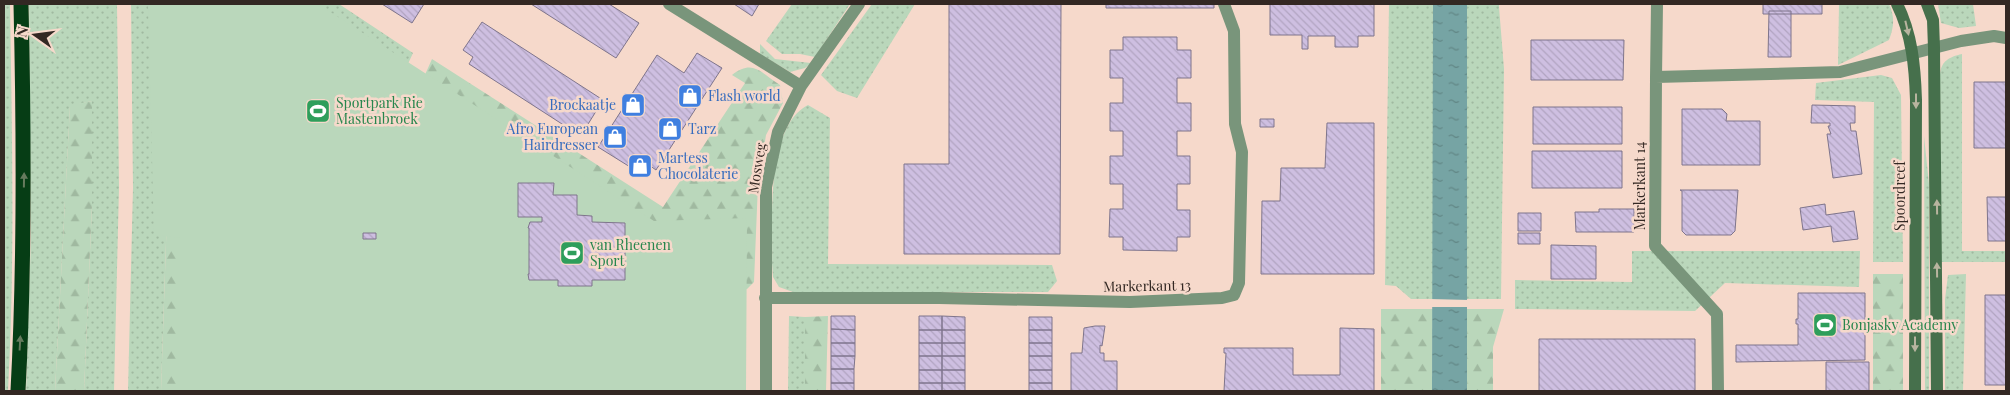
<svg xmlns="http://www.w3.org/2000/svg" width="2010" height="395" viewBox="0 0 2010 395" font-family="'Playfair Display',serif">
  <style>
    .green { fill: url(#green-dots) }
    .forest { fill: url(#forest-firs) }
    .pitch { fill: #bad7bb }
    .water { fill: url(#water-ripples) }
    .pier { fill: #f6d9cb }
    .building { fill: url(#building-back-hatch); stroke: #7f758c }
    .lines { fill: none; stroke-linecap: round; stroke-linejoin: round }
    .street { stroke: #79957b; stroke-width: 12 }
    .secondary { stroke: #46704c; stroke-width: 12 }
    .highway { stroke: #063d15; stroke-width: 15 }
    .oneway { fill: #b8b49f }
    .oneway2 { fill: #667b5e }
    .labels { text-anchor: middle; stroke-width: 5; stroke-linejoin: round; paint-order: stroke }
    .shop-label { font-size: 14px; fill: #366cbe; stroke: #f6d9cb; text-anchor: start }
    .leisure-label { font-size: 14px; fill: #27864d; stroke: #f6d9cb; text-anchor: start }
    .street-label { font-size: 14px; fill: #332823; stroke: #f6d9cb }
  </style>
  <defs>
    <pattern id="green-dots" width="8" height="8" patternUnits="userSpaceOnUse" patternTransform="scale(1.25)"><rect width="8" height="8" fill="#bad7bb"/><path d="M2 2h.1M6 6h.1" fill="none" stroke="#a0b9a0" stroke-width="1.8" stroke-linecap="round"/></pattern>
    <pattern id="forest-firs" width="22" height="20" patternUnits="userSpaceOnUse" patternTransform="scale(1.25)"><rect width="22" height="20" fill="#bad7bb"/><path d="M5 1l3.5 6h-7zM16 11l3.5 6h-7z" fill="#a0b9a0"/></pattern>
    <pattern id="water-ripples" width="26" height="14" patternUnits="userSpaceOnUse" patternTransform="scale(1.25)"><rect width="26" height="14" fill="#76a4a4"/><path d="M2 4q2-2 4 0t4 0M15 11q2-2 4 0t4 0" fill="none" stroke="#618685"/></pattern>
    <pattern id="building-back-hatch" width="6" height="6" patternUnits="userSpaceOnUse" patternTransform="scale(1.25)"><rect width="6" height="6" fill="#cebfe1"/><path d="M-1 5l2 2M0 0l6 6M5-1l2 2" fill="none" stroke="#b1a4c1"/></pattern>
  </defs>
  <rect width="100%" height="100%" fill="#f6d9cb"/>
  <!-- green -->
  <path class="green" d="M4,4H10C12,133 15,262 8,391H4Z
    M29,4H117L119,188L114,391H84L92,205V101L70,106L55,391H26L31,236Z
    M131,4H339L413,53L407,66L167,213L161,391H128L133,188Z
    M792,4H850L815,57L800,54H782L766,41Z
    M872,4H915L857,98L837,91L821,75Z
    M1389,4H1433V299H1411L1396,286L1385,285Z
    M1467,4H1499V7L1504,69L1501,299H1467Z
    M1839,4H1889C1895,17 1894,27 1889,40L1838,65Z
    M1938,4H1973L1976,26L1959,28L1941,23Z
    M760,44L775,59L811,63L805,68L790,72L760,54Z
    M1962,54V251H2006V262H1941L1940,75C1941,61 1949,57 1962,54Z
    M1881,75L1892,78L1901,95L1903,262H1873L1874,102L1815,100L1816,83Z
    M808,105L830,118L828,264L1052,265L1057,281L1048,292H793L779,287L773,277L772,264C773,222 765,127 808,105Z
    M1924,136L1929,184V391H1925Z
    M1632,251H1860L1859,287L1725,283L1695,311L1515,309V280L1632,282Z
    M1966,274L1963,391H1945V299L1948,275Z
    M789,316L805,317V391H788Z"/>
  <!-- forest -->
  <path class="forest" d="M432,59L663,207L745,83L732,75C753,59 760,72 780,85L783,103L766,135L758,184L754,282L747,289L727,291L416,95Z
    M92,101V205L84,391H55L70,105Z
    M167,213H188L191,391H161Z
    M1873,274H1903V391H1873Z
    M1381,309H1433L1432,391H1381Z
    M1467,309H1504L1493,347V391H1467Z
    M828,316L826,391H805V317Z"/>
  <!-- pitch -->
  <path class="pitch" d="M148,4H318L654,221L747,218L746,391H180V238L154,235Z"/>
  <!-- water -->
  <path class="water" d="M1433,4H1467V391H1432Z"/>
  <!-- pier -->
  <path class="pier" d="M1430,299L1470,300V307H1430Z"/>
  <!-- building -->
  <path class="building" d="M382,4H424L412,23Z
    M531,4H609L639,23L616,58Z
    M734,4H759L752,16Z
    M949,4H1061L1060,254H904V164H949Z
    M1106,4H1214V8H1106Z
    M1270,4H1374V36H1358V47H1335V36H1308V49H1302V35H1270Z
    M1763,4H1822V14H1763Z
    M1769,11H1791V57H1768Z
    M482,22L603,100L585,129L580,126L576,133L469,64L473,57L463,50Z
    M1123,37H1177V50H1191V78H1177V103H1191V131H1177V156H1190V184H1177V210H1190V237H1177V251L1123,250V237H1109L1110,209H1123V184H1110V156H1123V131H1110V103H1123V78H1110V50H1123Z
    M1531,40H1624L1623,80H1531Z
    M697,53L722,68L656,170L649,165L643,175L598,147L657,55L684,73Z
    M1974,82H2006V148H1974Z
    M1812,105L1855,106V123H1850L1851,131H1856L1862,174L1833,178L1827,134H1831L1828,126H1830V123H1811Z
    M1533,107H1622V144H1533Z
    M1682,109H1722L1727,114L1726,121H1760V165H1682Z
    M1260,119H1274V127H1260Z
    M1327,123H1374V274H1261L1262,201H1280L1281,168H1325Z
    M1532,151H1622V188H1532Z
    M518,183H554L553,195H577V215L592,216V222L625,223V280H592V286H558V280H529L528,274H529V228H528L530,222H542V217H518Z
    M1680,190H1738L1735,231L1731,235H1686L1682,231V191Z
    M1987,197H2006V241H1988Z
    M1825,204L1826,215L1854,211L1858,239L1833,242L1831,226L1803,230L1800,208Z
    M1599,209H1634V232H1576L1575,212H1599Z
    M1518,213H1541V231H1518Z
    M363,233H376V239H363Z
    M1518,233H1540V244H1518Z
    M1551,245L1596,246V279H1551Z
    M1798,293H1865V360L1736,362V345H1798V324H1796V319H1798Z
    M1985,295H2006V385H1985Z
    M831,316H855V330L831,329Z
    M919,316H942V330H919Z
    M942,316L965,317V330H942Z
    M1029,317H1052V330H1029Z
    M1095,326H1105L1102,346L1100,345V353H1104V361H1117V391H1071V353H1082L1084,328Z
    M1340,328L1374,329V391H1224L1226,353H1224V348H1293V375H1340Z
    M831,329L855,330V343H831Z
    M919,330H942V343H919Z
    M942,330H965V343H942Z
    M1029,330H1052V343H1029Z
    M1539,339H1695V391H1539Z
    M831,343H855V356H831Z
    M919,343H942V356H919Z
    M942,343H965V356H942Z
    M1029,343H1052V356H1029Z
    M831,356H855L854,369H831Z
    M919,356H942V370H919Z
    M942,356H965V370H942Z
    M1029,356H1052V370H1029Z
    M1826,362H1869V391H1826Z
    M831,369H854V383H831Z
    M919,370H942V383H919Z
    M942,370H965V383H942Z
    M1029,370H1052V383H1029Z
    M831,383H854V391H831Z
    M919,383H942V391H919Z
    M942,383H965V391H942Z
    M1029,383H1052V391H1029Z"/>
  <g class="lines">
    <!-- street -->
    <path class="street" d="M669,4L801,86
      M1657,4L1656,77L1840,72L1961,41L1994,36L2006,38
      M1656,77L1655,246L1717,314L1718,391
      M765,298H939L1130,302L1222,298L1234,295L1239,283L1242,152L1235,124L1234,31L1224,4
      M766,391V187L778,132L801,86L859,4"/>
    <!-- secondary -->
    <path class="secondary" d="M1897,4C1912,34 1915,67 1916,100L1915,391
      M1927,4L1933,20L1934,48L1937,391"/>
    <!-- highway -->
    <path class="highway" d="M18,391C25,262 24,133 21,4"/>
  </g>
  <!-- one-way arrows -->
  <defs><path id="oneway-solid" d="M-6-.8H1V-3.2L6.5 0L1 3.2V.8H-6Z" transform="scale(1.25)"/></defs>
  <g class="oneway">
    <use href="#oneway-solid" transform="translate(1907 28) rotate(77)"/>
    <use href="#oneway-solid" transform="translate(1916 101) rotate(90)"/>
    <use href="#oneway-solid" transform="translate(1937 207) rotate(-91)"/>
    <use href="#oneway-solid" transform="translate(1937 270) rotate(-91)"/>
    <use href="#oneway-solid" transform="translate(1915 344) rotate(90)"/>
  </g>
  <g class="oneway2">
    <use href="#oneway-solid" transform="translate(24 180) rotate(-89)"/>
    <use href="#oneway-solid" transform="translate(20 343) rotate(-87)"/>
  </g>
  <!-- icons -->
  <defs>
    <symbol id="shop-square" viewBox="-11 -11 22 22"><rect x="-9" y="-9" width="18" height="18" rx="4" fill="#3f7fe0" stroke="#f6d9cb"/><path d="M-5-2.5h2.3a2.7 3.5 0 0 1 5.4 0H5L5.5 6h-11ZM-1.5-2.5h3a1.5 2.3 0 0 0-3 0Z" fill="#fff"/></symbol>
    <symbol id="stadium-square" viewBox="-11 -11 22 22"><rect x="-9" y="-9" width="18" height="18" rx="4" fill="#2e9e5b" stroke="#f6d9cb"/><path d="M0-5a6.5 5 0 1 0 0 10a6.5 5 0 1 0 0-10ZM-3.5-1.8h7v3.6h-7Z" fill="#fff"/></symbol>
  </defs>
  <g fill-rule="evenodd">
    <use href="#shop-square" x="676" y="82" width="28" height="28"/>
    <use href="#shop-square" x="619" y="91" width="28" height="28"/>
    <use href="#stadium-square" x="304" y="97" width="28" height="28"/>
    <use href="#shop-square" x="656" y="115" width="28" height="28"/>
    <use href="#shop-square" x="601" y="123" width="28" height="28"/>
    <use href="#shop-square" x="626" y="152" width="28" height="28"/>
    <use href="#stadium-square" x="558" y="239" width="28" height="28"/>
    <use href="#stadium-square" x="1811" y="311" width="28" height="28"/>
  </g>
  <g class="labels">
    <!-- shop labels -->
    <g class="shop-label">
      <text x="708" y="101">Flash world</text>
      <text x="616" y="110" text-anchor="end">Brockaatje</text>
      <text x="598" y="134" text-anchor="end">Afro European<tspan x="598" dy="16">Hairdresser</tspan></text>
      <text x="688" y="134">Tarz</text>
      <text x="658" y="163">Martess<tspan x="658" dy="16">Chocolaterie</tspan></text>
    </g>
    <!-- leisure labels -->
    <g class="leisure-label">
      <text x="336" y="108">Sportpark Rie<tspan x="336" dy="16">Mastenbroek</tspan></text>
      <text x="590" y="250">van Rheenen<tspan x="590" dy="16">Sport</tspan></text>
      <text x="1842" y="330">Bonjasky Academy</text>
    </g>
    <!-- street labels -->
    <g class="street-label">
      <text transform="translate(757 168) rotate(-81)" y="5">Mosweg</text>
      <text transform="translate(1640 186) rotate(-90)" y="5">Markerkant 14</text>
      <text transform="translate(1900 196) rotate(-90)" y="5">Spoordreef</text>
      <text transform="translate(1147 286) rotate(-1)" y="5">Markerkant 13</text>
    </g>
  </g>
  <!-- border -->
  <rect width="2010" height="395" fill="none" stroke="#332823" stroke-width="10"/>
  <!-- north arrow -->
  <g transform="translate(35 35) rotate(284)" stroke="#f6d9cb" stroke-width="4" paint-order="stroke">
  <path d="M0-4L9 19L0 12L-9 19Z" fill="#332823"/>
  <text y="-8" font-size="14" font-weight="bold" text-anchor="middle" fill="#332823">N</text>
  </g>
</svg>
